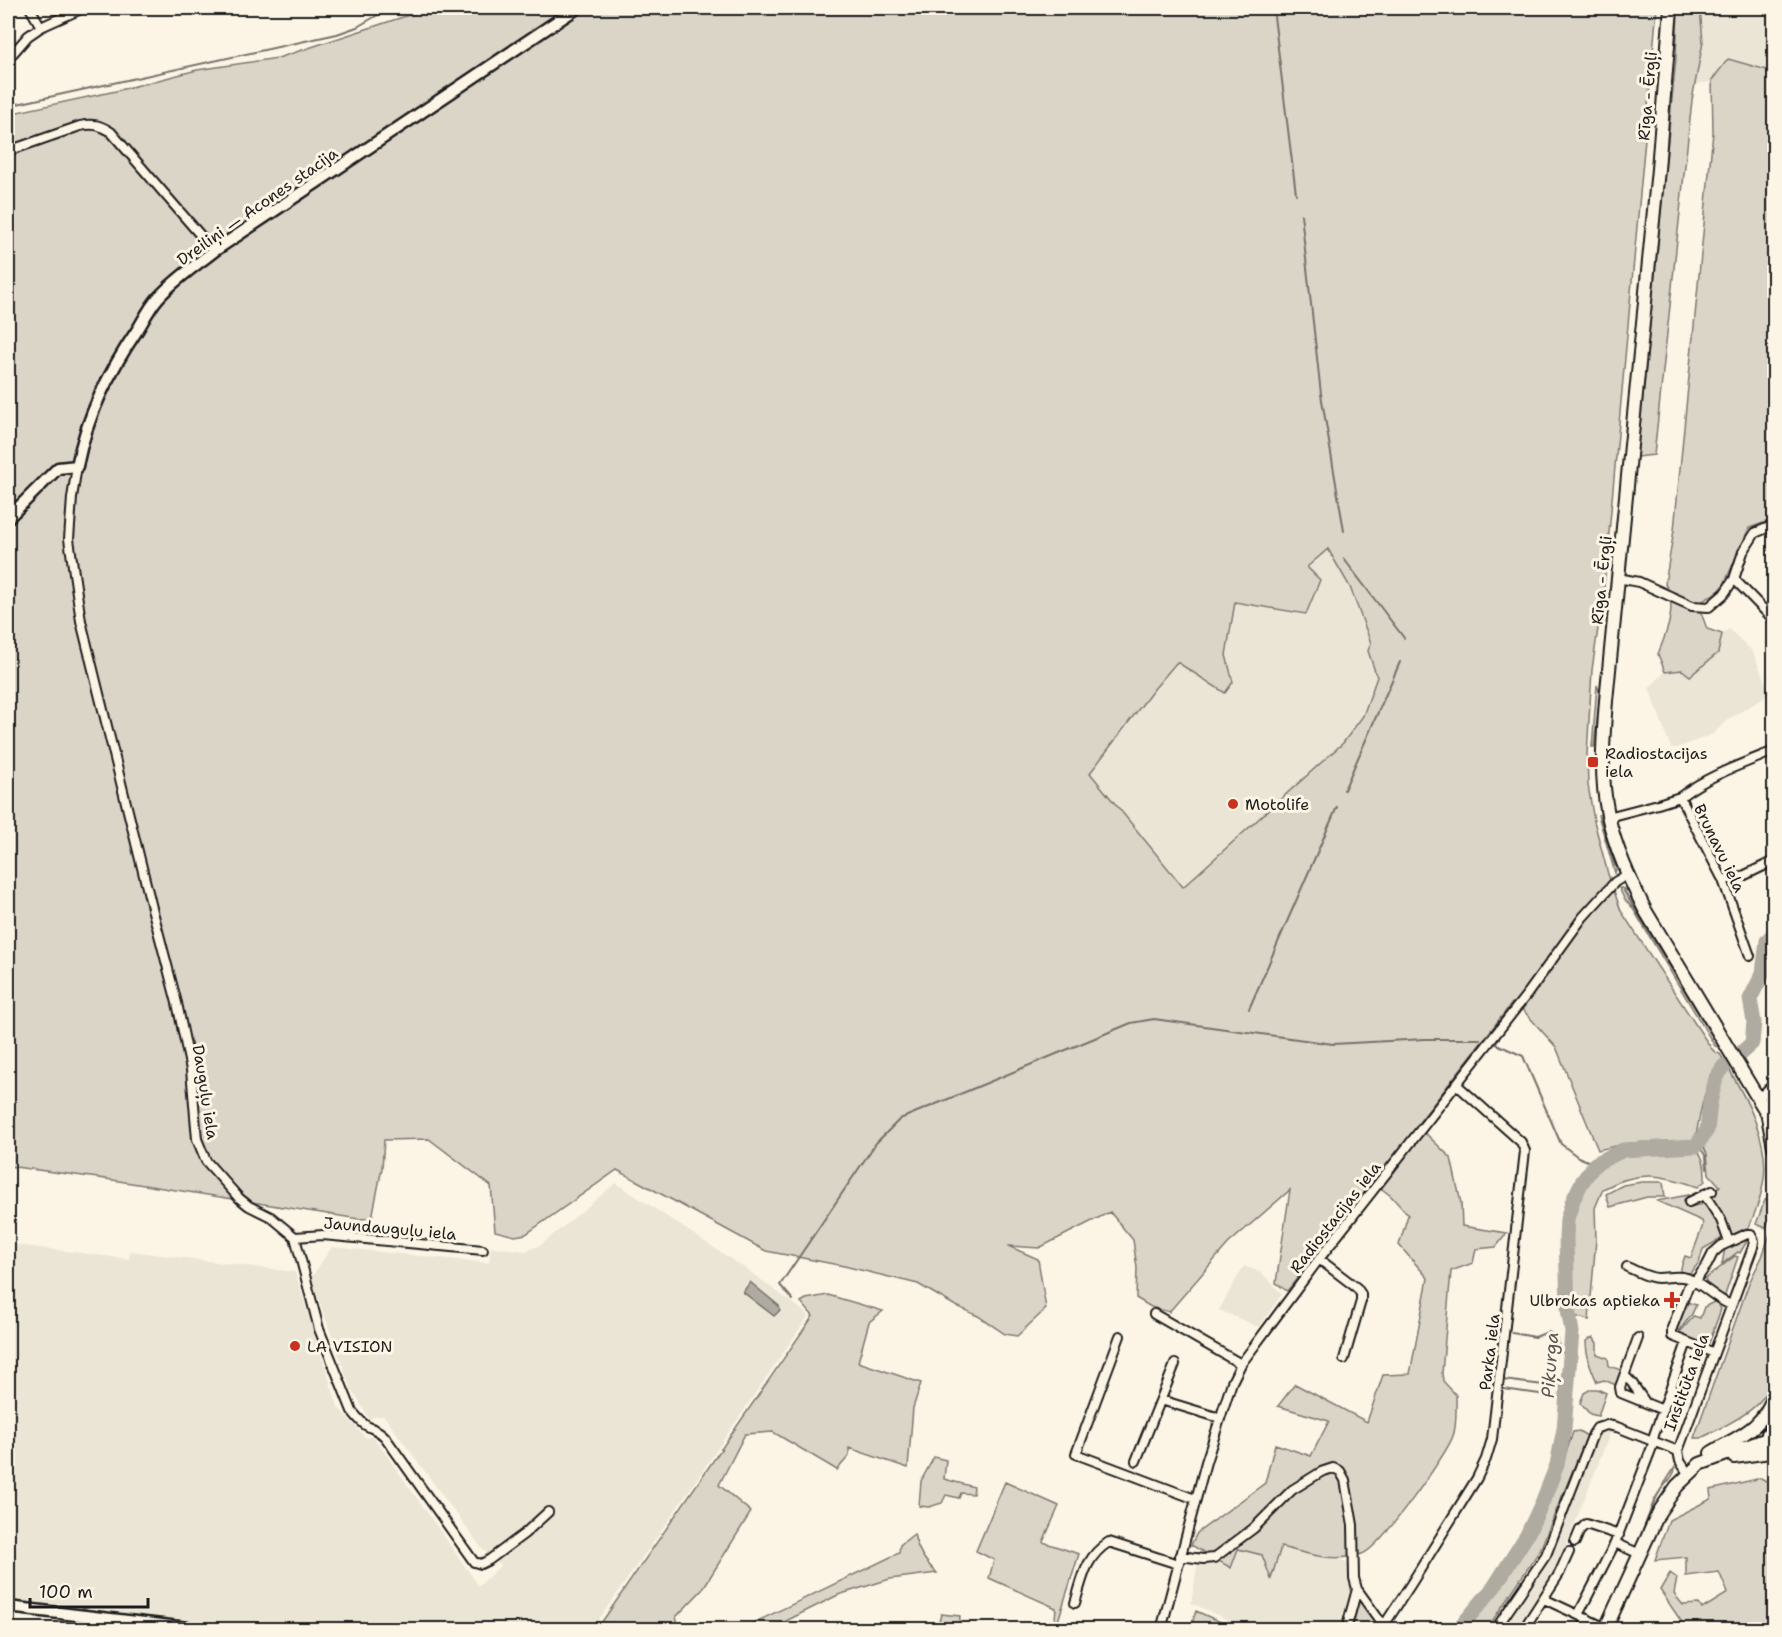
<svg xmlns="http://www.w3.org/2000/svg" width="1782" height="1637" viewBox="0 0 1782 1637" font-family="'Shantell Sans',sans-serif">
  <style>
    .built { fill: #ebe5d6 }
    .green { fill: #dbd5c8; stroke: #7c7872; stroke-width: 1.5; fill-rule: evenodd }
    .water { fill: #b0aba1; stroke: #75726c; stroke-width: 1.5 }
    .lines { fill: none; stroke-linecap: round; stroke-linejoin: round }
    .stream { stroke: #75726c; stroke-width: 2 }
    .river { stroke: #b0aba1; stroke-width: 15 }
    .street-casing { stroke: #1c1c1c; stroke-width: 12 }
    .secondary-casing { stroke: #1c1c1c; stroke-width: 15 }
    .primary-casing { stroke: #1c1c1c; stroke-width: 16 }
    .street { stroke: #fcf5e5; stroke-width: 8 }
    .secondary { stroke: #fcf5e5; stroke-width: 10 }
    .primary { stroke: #fcf5e5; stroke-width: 12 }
    .poi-dot { fill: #c8321e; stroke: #fcf5e5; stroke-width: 2 }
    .labels { text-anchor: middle; stroke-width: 6; stroke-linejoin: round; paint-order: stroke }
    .street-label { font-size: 16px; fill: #1c1c1c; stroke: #fcf5e5 }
    .poi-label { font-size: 16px; fill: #1c1c1c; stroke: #fcf5e5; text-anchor: start }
    .water-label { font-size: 18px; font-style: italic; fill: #575551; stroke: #fcf5e5 }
  </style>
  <rect width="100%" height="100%" fill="#fcf5e5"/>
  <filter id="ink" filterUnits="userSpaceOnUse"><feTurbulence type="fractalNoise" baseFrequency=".0167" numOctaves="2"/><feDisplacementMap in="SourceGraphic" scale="12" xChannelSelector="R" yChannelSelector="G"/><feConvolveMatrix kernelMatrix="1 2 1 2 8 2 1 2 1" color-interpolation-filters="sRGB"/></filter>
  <g filter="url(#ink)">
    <!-- built -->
    <path class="built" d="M1689,8H1774V73L1682,86Z
      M1328,549L1350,587L1371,643L1368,651L1377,677L1363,716L1343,743L1316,766L1322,774L1183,887L1090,773L1154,689L1235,602L1307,568Z
      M1729,629L1753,652L1770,694L1727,720L1713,734L1677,748H1671L1649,688L1665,672L1682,670L1690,676L1718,653L1722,634Z
      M616,1183L746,1269L809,1315L666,1524L592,1629L275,1630L8,1599V1244L129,1259L130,1251L295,1272L338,1407L366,1438L373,1436L479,1586L501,1565L483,1550L384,1416H377L369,1419L358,1399L353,1393L345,1373L311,1278L332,1247L489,1263L491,1247L526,1251L541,1245Z
      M1244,1266L1262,1273L1282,1294L1259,1327L1219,1310Z
      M1596,1426L1611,1431L1551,1584L1521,1629L1494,1630L1539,1556Z
      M1251,1539L1282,1544L1351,1563V1584L1342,1629H1239L1230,1621L1191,1603L1197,1567Z
      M59,1621L132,1629H58Z"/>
    <!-- green -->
    <path class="green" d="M421,8H1657L1604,587L1592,670L1587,754L1588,785L1594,821L1608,874L1621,911L1711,1048L1715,1052L1720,1054L1725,1062C1704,1074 1700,1118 1695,1140L1629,1143L1598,1150L1556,1047L1523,1010L1512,1003L1417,1125L1451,1158L1461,1203L1462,1226L1507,1233L1496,1247L1476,1249L1473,1263L1451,1271L1442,1373L1443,1381L1456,1395C1456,1406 1457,1426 1453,1436C1446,1456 1379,1549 1362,1554C1332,1563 1310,1554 1281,1547L1271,1579L1262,1555L1238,1549L1231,1568L1191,1545L1197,1533L1265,1483L1275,1444L1311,1456L1329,1421L1278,1406L1295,1384L1367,1422L1383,1375L1410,1374L1428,1278L1399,1245L1408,1215L1391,1196L1374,1183L1287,1291L1276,1283L1290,1190L1228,1244L1169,1312L1151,1307L1136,1298L1137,1268L1133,1240L1110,1212L1039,1248L1008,1246L1038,1259L1046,1309L1017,1336L1005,1334L978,1316L954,1305L918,1284L844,1266L766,1251L617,1170L526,1234L515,1236L495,1231L491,1186L429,1139L384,1140L382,1168L372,1218L359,1219L106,1179L8,1166V114L116,91L197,70L278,58L415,13ZM1328,549L1350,587L1371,643L1368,651L1377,677L1363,716L1343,743L1183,887L1090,773L1154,689L1177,662L1225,693L1233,682L1226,655L1235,602L1306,614L1320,580L1307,567Z
      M1678,8H1700L1703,42L1692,100L1654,455L1637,457L1676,58Z
      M1728,59L1774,72V519L1749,528L1722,589L1698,604L1707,629L1722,634L1718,653L1690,676L1682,670L1665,672L1658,654C1667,632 1678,606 1665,584L1674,530L1713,132L1712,80Z
      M1597,685L1600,694L1594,747H1592Z
      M1601,814L1617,866L1615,873L1598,815Z
      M1619,888C1631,888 1634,901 1640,911L1722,1048L1715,1046L1713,1043L1632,907L1625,900Z
      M1729,1069C1747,1100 1769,1141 1764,1178C1762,1196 1756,1211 1749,1227L1731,1235L1726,1221L1712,1200L1715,1191L1720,1186L1709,1174L1707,1154L1702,1144L1709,1131L1722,1074Z
      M1698,1151C1705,1160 1705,1170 1705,1181L1698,1187C1662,1174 1638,1170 1603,1189L1595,1208L1596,1239L1589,1320L1570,1315C1566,1268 1563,1185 1612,1160C1632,1150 1675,1152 1698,1151Z
      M1770,1154L1774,1169V1375C1766,1409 1730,1423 1701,1438H1694L1749,1283L1762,1257L1771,1231L1774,1218Z
      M1642,1182H1663L1665,1197H1647L1610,1207L1606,1194L1623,1185Z
      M1688,1195L1686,1207L1705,1204C1714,1215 1720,1224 1722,1238L1703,1249L1699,1263L1690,1273L1669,1275L1680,1271L1685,1256L1691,1258L1703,1225L1702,1221L1657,1201Z
      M1767,1199L1769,1220L1766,1228L1756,1224L1765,1200Z
      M1742,1240L1747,1241L1740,1253L1738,1252L1722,1264L1725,1248Z
      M1735,1256L1738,1257L1725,1295L1726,1298H1724L1707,1286L1705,1279Z
      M828,1295L883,1311L869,1322L858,1362L921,1383L913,1408L908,1468L849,1448V1456L837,1470L773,1432L745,1434L719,1485L751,1512L702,1590L676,1617L680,1629H597L813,1316L801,1302L806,1299Z
      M1716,1301L1721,1309L1709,1343L1705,1345L1681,1336L1680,1332L1694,1316L1700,1318L1704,1307Z
      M1687,1302L1696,1305L1692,1314L1679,1331L1677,1327Z
      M1593,1337L1597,1343V1354L1608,1358L1609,1366L1621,1370L1616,1385L1604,1380L1597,1382C1591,1368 1586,1357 1586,1341Z
      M1591,1389H1597L1606,1393L1598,1416L1590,1414L1580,1403L1584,1393Z
      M1579,1431L1587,1436L1540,1550L1487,1629H1461C1473,1616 1487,1602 1497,1587C1530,1540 1556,1487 1573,1432Z
      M934,1457L946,1460L944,1479L974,1487L973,1494L961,1493L959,1498L946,1495L942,1503L929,1507L919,1506L921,1481Z
      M1675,1467C1676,1475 1666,1483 1661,1490C1650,1506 1646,1527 1639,1544L1637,1546L1654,1500Z
      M1761,1478L1771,1484L1774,1492V1629H1677L1681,1621L1660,1590L1670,1573L1677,1578L1674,1594L1683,1605L1699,1604L1702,1609L1728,1593L1719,1572L1686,1576V1557L1655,1560L1669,1520L1711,1499L1710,1490Z
      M1005,1482L1059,1506L1043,1542L1079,1554L1058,1621L1089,1629H1054L1056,1608L989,1578L994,1560L976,1551Z
      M914,1534C917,1549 926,1563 937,1573L890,1579L838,1595L770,1629H741L899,1553L900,1545Z
      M1359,1600C1368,1605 1379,1619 1373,1629L1349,1630Z
      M1196,1611L1227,1625L1232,1629H1190Z
      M941,1614L960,1616L959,1629H937Z"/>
    <!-- water -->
    <path class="water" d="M750,1282L779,1306L780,1310L774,1316L743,1292Z"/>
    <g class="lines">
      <!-- stream -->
      <path class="stream" d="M1273,8L1296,194
        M8,106L337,34L357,27L390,8
        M1301,214L1321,394L1344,531
        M1344,559L1404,638
        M1344,790L1400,662
        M1600,817L1615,866
        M1624,891L1716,1042L1720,1046
        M1249,1009L1337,807
        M1494,1043L1523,1056L1561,1144L1578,1157L1595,1164
        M1697,1144L1706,1156L1707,1168
        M793,1300L780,1285L876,1143L900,1119L1131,1023L1154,1019L1333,1044L1425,1039H1480
        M1512,1333L1535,1337L1548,1332L1556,1336L1560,1351L1571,1357
        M1503,1380L1568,1388
        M1504,1389L1567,1398"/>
      <!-- river -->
      <path class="river" d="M1741,1053L1752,1043L1754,1022L1750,999L1763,973L1767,941L1774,933
        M1458,1630L1494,1587L1527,1535L1542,1503L1557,1465L1564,1429L1572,1332L1568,1309L1566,1238L1567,1219L1573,1200L1582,1182L1595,1164L1623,1150L1696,1146L1707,1130L1710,1103L1716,1078L1724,1066"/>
      <defs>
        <path id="street" d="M30,8L41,27
          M8,59L28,36L41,27L83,8
          M8,151L80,126C93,123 100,125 111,132L214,251
          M77,466L72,498L69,539L81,621L152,908L177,1003L191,1070L197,1139L206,1161L239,1198L249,1206L271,1217L295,1237L319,1329L352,1411C357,1417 361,1423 367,1426C375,1430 379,1430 385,1437L474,1562L481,1564L489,1560L524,1534L548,1512
          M1618,578L1639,582L1692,606L1709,607L1724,594L1734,579L1743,552L1755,533L1774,525
          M1734,579L1774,620
          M1680,797C1707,776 1742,764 1774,751
          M1608,817L1658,804L1680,797L1723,880L1750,956
          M1723,880L1743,876L1774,861
          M1759,1098L1774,1084
          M1704,1194L1721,1220L1729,1242
          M1689,1202L1712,1191
          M295,1237L323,1235L483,1250
          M1319,1259L1357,1288L1361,1294V1301L1344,1359
          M1627,1267C1637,1271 1648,1278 1658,1278C1668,1278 1677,1275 1687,1278C1703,1284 1715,1299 1731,1305
          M1154,1314L1241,1364
          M1120,1336L1076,1454L1195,1499
          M1638,1338L1620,1387L1621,1393L1663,1410
          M1687,1342L1672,1336V1328L1688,1287L1695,1281L1707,1265L1713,1253L1721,1246L1747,1234H1751L1754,1241L1753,1247L1678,1451L1680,1461L1689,1475
          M1625,1376L1632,1383L1645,1402
          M1161,1400L1220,1418
          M1136,1461L1175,1364
          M1575,1542L1580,1530L1586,1524L1619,1535
          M1615,1543L1640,1554
          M1180,1556L1203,1559L1214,1558L1254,1528L1292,1490L1321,1472L1333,1468L1340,1471L1345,1480L1353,1525L1354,1578L1357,1589L1380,1621L1385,1623
          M1544,1599L1606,1628
          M1075,1603C1083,1578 1085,1557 1109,1542L1178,1564
          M1578,1615L1615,1543L1652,1447L1654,1435L1687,1342L1714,1353
          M1161,1630L1206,1462L1232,1382L1241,1364L1319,1259L1528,993L1583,917L1615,882L1628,874
          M1346,1630L1357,1589
          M1381,1630L1411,1584L1477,1478L1486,1459L1492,1439L1525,1151L1521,1142L1456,1084
          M1495,1630L1546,1555L1593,1434L1597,1428L1607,1425L1617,1427L1678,1451
          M1523,1630L1559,1574L1569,1552
          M1581,1630L1588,1619"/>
        <path id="secondary" d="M8,518L58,468L77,466C87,415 109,372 138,329C144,319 150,307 158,298C174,280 195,266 214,251L577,8
          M8,1607L205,1630"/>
        <path id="primary" d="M1671,8L1658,169L1606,701C1603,739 1600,777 1608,815C1615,848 1630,880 1645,910L1774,1125
          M1768,1117L1774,1147
          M1767,1446L1768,1434L1774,1425
          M1711,1453C1739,1436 1763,1429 1774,1395
          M1734,1457L1770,1452
          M1605,1630L1659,1512L1677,1486L1700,1464L1767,1439"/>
      </defs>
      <!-- street casing -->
      <use href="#street" class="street-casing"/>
      <!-- secondary casing -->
      <use href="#secondary" class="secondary-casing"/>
      <!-- primary casing -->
      <use href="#primary" class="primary-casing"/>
      <!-- street -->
      <use href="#street" class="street"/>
      <!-- secondary -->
      <use href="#secondary" class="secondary"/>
      <!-- primary -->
      <use href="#primary" class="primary"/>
    </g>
  </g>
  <!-- markers -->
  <g class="poi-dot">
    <rect x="1587" y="756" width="12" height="12" rx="3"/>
    <circle cx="1233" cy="804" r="6"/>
    <path d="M1669 1291h6v6h6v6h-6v6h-6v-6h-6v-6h6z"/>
    <circle cx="295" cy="1346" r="6"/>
  </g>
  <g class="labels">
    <!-- street labels -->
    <g class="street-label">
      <text transform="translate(1647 96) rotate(-85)" y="6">Rīga - Ērgļi</text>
      <text transform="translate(257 206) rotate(-35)" y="6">Dreiliņi — Acones stacija</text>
      <text transform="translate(1601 580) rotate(-84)" y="6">Rīga - Ērgļi</text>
      <text transform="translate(1720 848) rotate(64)" y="6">Brunavu iela</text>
      <text transform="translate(206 1092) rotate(81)" y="6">Dauguļu iela</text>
      <text transform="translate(1335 1217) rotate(-52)" y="6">Radiostacijas iela</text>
      <text transform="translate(390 1228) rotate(5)" y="6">Jaundauguļu iela</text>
      <text transform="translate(1489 1352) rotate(-83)" y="6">Parka iela</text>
      <text transform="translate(1686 1382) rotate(-70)" y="6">Institūta iela</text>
    </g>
    <!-- poi labels -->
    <g class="poi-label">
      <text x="1605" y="759">Radiostacijas<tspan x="1605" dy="18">iela</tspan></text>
      <text x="1245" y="810">Motolife</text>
      <text x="1660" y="1306" text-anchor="end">Ulbrokas aptieka</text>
      <text x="307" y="1352">LA VISION</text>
    </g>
    <!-- water labels -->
    <g class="water-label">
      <text transform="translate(1550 1365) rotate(-86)" y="6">Piķurga</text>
    </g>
  </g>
  <!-- margin -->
  <rect width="1782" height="1637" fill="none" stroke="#fcf5e5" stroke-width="30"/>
  <rect x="15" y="15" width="1752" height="1607" fill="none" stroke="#1c1c1c" stroke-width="2" filter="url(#ink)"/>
  <!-- scale -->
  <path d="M30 1598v9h118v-9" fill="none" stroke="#1c1c1c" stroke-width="3"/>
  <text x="39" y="1598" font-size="18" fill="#1c1c1c" stroke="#fcf5e5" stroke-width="4.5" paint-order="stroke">100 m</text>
</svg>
